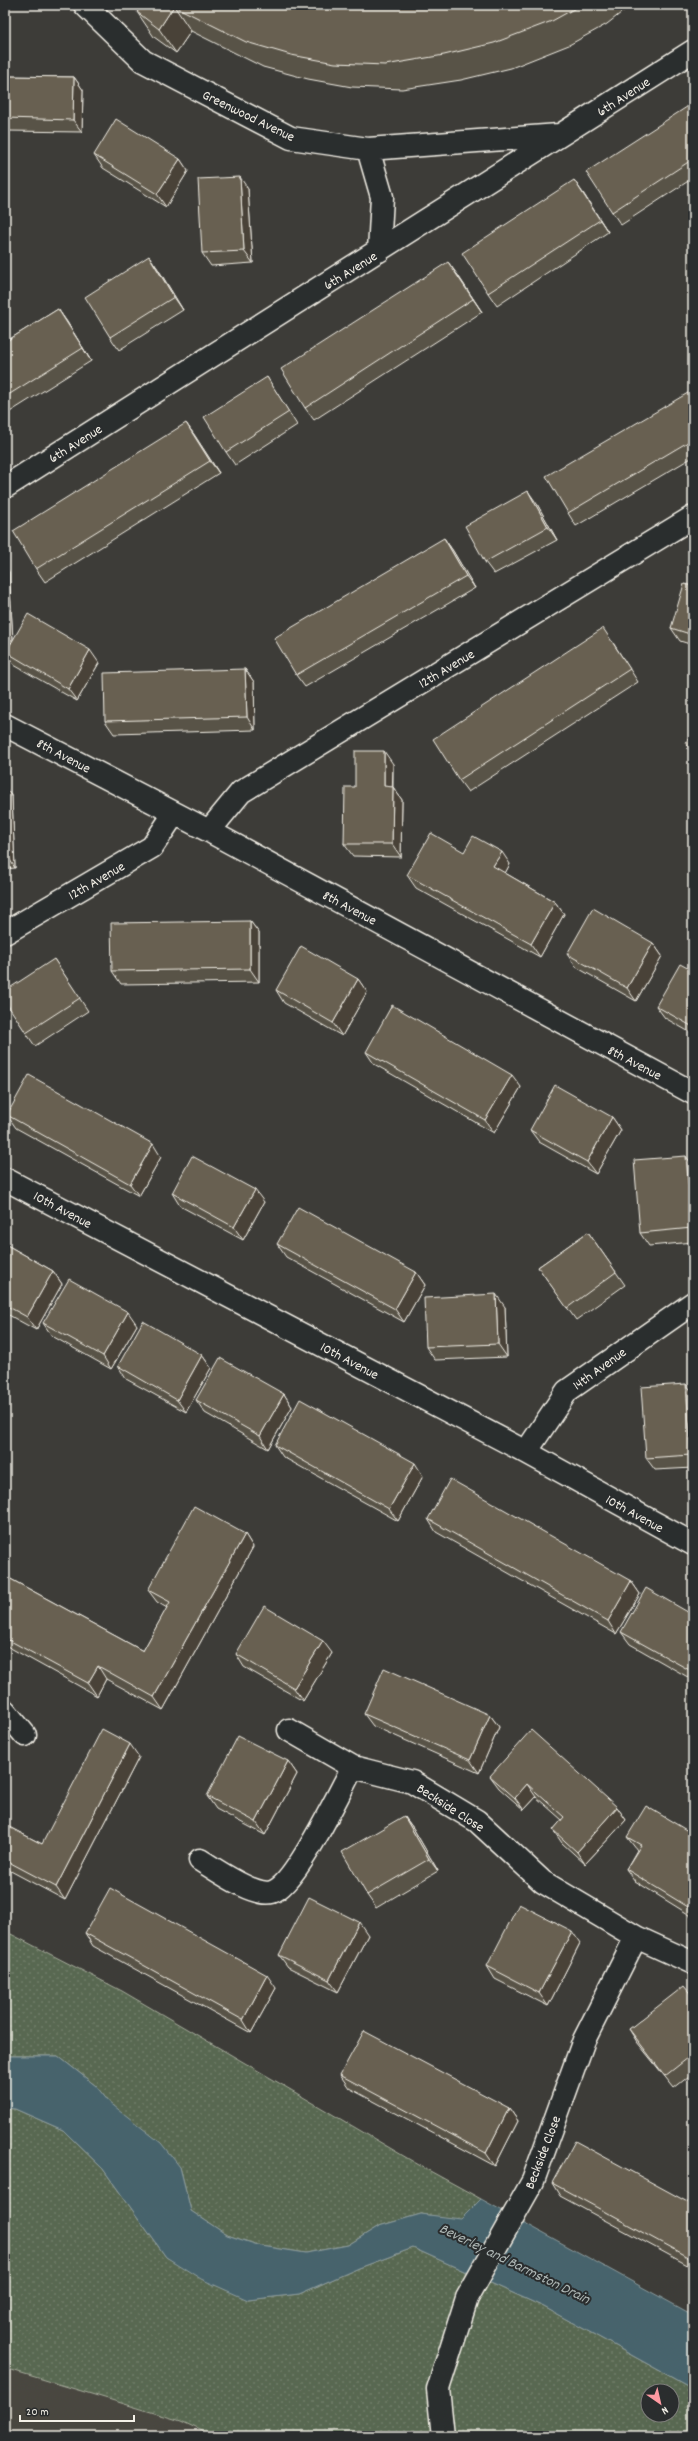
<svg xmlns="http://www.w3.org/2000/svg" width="698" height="2441" viewBox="0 0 698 2441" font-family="Dekko,sans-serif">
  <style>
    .built { fill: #4a4740 }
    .green { fill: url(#green-dots); stroke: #a6ac9c; fill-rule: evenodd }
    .water { fill: #47636c; stroke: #8c9c9e }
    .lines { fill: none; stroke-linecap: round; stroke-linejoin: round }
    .minor-casing { stroke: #f4f1e8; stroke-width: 25 }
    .minor { stroke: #2a2d2e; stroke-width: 22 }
    .wall { fill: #595346; stroke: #f4f1e8 }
    .shaded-wall { fill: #494339; stroke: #f4f1e8 }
    .building { fill: #686051; stroke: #f4f1e8 }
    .labels { text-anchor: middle; stroke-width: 4; stroke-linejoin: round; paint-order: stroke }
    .street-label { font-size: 14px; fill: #f4f1e8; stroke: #2a2d2e }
    .water-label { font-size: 15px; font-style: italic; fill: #afb8b6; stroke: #2a2d2e }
  </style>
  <defs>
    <pattern id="green-dots" width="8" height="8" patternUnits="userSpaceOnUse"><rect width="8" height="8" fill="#596851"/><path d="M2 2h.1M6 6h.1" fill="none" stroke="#717e6a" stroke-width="1.8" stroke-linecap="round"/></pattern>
  </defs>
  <rect width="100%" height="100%" fill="#3d3c38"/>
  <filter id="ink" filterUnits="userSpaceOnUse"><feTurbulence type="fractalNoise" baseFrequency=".025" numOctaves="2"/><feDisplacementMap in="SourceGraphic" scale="8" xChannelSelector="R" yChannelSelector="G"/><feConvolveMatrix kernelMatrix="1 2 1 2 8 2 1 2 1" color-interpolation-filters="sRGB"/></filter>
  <g filter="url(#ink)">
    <!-- built -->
    <path class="built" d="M5,2368L181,2421L213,2436H5Z"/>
    <!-- green -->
    <path class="green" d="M5,1931L122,1991L419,2165L481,2199L461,2220L421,2214L379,2226L348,2245L306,2253L261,2246L227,2235L191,2211L180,2167L109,2102L96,2086L58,2056H5Z
      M5,2108L15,2109L63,2130L103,2169L166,2257L248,2300L299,2294L359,2268L413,2248L544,2307L693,2389V2436H213L181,2421L5,2368ZM648,2391H672V2415H648Z"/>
    <!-- water -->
    <path class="water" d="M5,2056H58L96,2086L109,2102L161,2143L180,2167L191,2211L227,2235L261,2246L306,2253L348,2245L379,2226L421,2214L461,2219L481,2199L693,2315V2389L544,2307L413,2248L359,2268L299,2294L248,2300L201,2279L166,2257L103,2169L63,2130L15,2109L5,2108Z"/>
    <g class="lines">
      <defs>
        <path id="minor" d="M85,5L143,61L291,138L368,149L559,135
          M368,149L382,197L379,251
          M5,487L693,51
          M5,725L209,831L693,1093
          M209,831L241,792L693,517
          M5,933L152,847L174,814
          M5,1179L526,1452L693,1544
          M526,1452L567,1391L693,1303
          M5,1711L25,1735
          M289,1730L353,1767L412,1782L477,1821L543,1882L636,1937L693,1963
          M200,1860C215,1869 254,1897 272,1892C296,1885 339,1792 353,1767
          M443,2436L438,2389L467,2298L533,2181L584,2040L636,1937"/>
      </defs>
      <!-- minor casing -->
      <use href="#minor" class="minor-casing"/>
      <!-- minor -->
      <use href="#minor" class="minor"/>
    </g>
    <!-- wall -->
    <path class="wall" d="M143,5H631L607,24L569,45L511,68L461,80L402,89L352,87L308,79L263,67L191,31L176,53L154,37L137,12Z
      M5,76L74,77L83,90L82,132L8,131L5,127Z
      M693,103V178L621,225L612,212Z
      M94,155L180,159L188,171L166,207L103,168Z
      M248,189L253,263L211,266L202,253Z
      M583,193L608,232L497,306L488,293Z
      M149,256L158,269L183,310L119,350L110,337Z
      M457,274L482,312L314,420L305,408Z
      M58,309L67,322L91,361L5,415V342Z
      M267,377L275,390L297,425L235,465L226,452Z
      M693,390V457L576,526L568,513Z
      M186,423L195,436L219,473L45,582L36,569Z
      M537,504L557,540L494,574L485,562Z
      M444,538L453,551L475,588L305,687L296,675Z
      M5,566L9,572L13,640L99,663L77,701L14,665L6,652L11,642L5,643Z
      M693,586V645L680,641L671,628Z
      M612,641L638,682L468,792L459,780Z
      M245,669L254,682L255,730L114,734L105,721Z
      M393,764V787L402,800L401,857L353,856L344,844L355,787Z
      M5,787L12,797L15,868L5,869Z
      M464,852L510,864L505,873L555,902L564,914L540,957L416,888L407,875Z
      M250,921L259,933V982L121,984L112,971Z
      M653,943L662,956L636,1001L576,967L567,954Z
      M54,959L88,1011L35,1046L26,1033Z
      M693,971V1034L665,1018L656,1006Z
      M358,979L367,992L342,1036L284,1003L276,990Z
      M366,1052L521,1087L494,1133L374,1064Z
      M5,1071L8,1096L5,1097Z
      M7,1115L161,1157L139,1196L16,1128Z
      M612,1117L621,1130L596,1174L539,1142L530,1130Z
      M693,1166V1242L649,1246L640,1233Z
      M172,1193L264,1202L243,1240L180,1206Z
      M588,1232L625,1285L576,1320L538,1267Z
      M5,1244L53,1271L62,1284L36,1330L5,1313Z
      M277,1244L416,1272L425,1285L404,1322L286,1257Z
      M505,1307L507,1357L435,1360L426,1347Z
      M43,1323L137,1325L111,1369L52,1336Z
      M202,1355L211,1368L186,1412L126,1379L118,1366Z
      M686,1384L693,1393V1468L655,1470L646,1458Z
      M284,1394L292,1407L268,1449L205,1413L196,1400Z
      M275,1445L423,1476L398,1521L283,1457Z
      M428,1519L631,1581L640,1594L616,1634L436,1532Z
      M245,1534L253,1547L163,1710L106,1679L97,1696L5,1645V1576L143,1651L167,1608L157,1602L148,1590Z
      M693,1615V1680L630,1644L621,1632Z
      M332,1653L303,1701L244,1667L236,1654Z
      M364,1714L490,1715L499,1727L479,1773L373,1726Z
      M139,1757L65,1900L5,1868V1825L42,1844Z
      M288,1761L297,1774L265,1835L216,1809L207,1796Z
      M490,1776L617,1807L626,1820L585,1864L562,1843L553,1830L562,1820L536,1797L524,1810L499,1788Z
      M404,1816L413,1828L438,1871L376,1908L367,1895Z
      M693,1834V1917L635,1881L626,1869L637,1850L627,1837Z
      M85,1933L276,1988L251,2033L93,1946Z
      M368,1935L338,1992L288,1967L279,1955Z
      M580,1943L548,2006L495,1979L487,1966Z
      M693,1997V2073L674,2088L637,2042L629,2029Z
      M340,2075L509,2108L518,2121L495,2166L349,2088Z
      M552,2183L693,2205V2268L560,2196Z"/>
    <!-- shaded-wall -->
    <path class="shaded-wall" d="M174,6L191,31L176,53L159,29Z
      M74,77L83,90L82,132L73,120Z
      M180,159L188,171L166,207L157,194Z
      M240,177L248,189L253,263L244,251Z
      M574,180L583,193L608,232L600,220Z
      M149,256L158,269L183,310L174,297Z
      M448,262L457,274L482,312L473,299Z
      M58,309L67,322L91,361L83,348Z
      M186,423L195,436L219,473L210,461Z
      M528,491L537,504L557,540L548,527Z
      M444,538L453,551L475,588L466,576Z
      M5,566L9,572L13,642L5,631Z
      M90,650L99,663L77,701L68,689Z
      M245,669L254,682L255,730L247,717Z
      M384,751L393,764L392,799L384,786Z
      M5,787L12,797L15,868L7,855L5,826Z
      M393,787L402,800L401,857L392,844Z
      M502,852L510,864L502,879L493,866Z
      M555,902L564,914L540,957L531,944Z
      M250,921L259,933V982L250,969Z
      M653,943L662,956L636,1001L627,988Z
      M358,979L367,992L342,1036L333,1023Z
      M5,1071L8,1096L5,1092Z
      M512,1075L521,1087L494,1133L485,1120Z
      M612,1117L621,1130L596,1174L587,1162Z
      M153,1144L161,1157L139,1196L130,1184Z
      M686,1156L693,1166V1229L692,1228Z
      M255,1190L264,1202L243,1240L234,1227Z
      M53,1271L62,1284L36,1330L27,1317Z
      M416,1272L425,1285L404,1322L395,1309Z
      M496,1294L505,1307L507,1357L498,1344Z
      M128,1312L137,1325L111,1369L103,1356Z
      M202,1355L211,1368L186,1412L177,1400Z
      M686,1384L693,1393V1457L691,1455Z
      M284,1394L292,1407L268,1449L260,1436Z
      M415,1463L423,1476L398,1521L389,1509Z
      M245,1534L253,1547L163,1710L154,1697Z
      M631,1581L640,1594L616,1634L608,1621Z
      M323,1641L332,1653L303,1701L294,1688Z
      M98,1666L106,1679L97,1696L88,1683Z
      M490,1715L499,1727L479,1773L470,1760Z
      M130,1744L139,1757L65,1900L56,1887Z
      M288,1761L297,1774L265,1835L256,1822Z
      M527,1784L536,1797L524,1810L515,1798Z
      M617,1807L626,1820L585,1864L577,1852Z
      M404,1816L413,1828L438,1871L429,1859Z
      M359,1922L368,1935L338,1992L329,1980Z
      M572,1931L580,1943L548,2006L539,1993Z
      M267,1975L276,1988L251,2033L243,2020Z
      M509,2108L518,2121L495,2166L486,2153Z"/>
    <!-- building -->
    <path class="building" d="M143,5H581L552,21L494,43L444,55L385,65L335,63L291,55L246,42L174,6L159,29L137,12Z
      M5,76L74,77L73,120L5,118Z
      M693,103V159L612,212L586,172Z
      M116,119L180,159L157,194L94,155Z
      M240,177L244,251L202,253L198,179Z
      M574,180L600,220L488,293L462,253Z
      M149,256L174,297L110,337L85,297Z
      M448,262L473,299L305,408L281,369Z
      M58,309L83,348L5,397V342Z
      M267,377L289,412L226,452L204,417Z
      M693,390V439L568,513L546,476Z
      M186,423L210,461L36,569L13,531Z
      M528,491L548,527L485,562L465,526Z
      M444,538L466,576L296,675L274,638Z
      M684,584L693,586V635L671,628Z
      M28,614L90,650L68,689L6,652Z
      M603,628L630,669L459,780L433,739Z
      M245,669L247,717L105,721L104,673Z
      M693,737V754L685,742Z
      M355,751H384V786L393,787L392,844H344L345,787H355Z
      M5,826L7,855H5Z
      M431,833L464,852L473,836L502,852L493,866L555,902L531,944L407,875Z
      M593,908L653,943L627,988L567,954Z
      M250,921V969L112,971L111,923Z
      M301,946L358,979L333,1023L276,990Z
      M54,959L80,998L26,1033L5,1001V991Z
      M680,964L693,971V1027L656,1006Z
      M392,1005L512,1075L485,1120L366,1052Z
      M29,1075L153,1144L130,1184L7,1115Z
      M555,1085L612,1117L587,1162L530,1130Z
      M192,1156L255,1190L234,1227L172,1193Z
      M686,1156L692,1228L640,1233L634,1160Z
      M298,1207L416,1272L395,1309L277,1244Z
      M588,1232L616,1272L567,1308L538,1267Z
      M5,1244L53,1271L27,1317L5,1305Z
      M69,1279L128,1312L103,1356L43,1323Z
      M496,1294L498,1344L426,1347L424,1298Z
      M143,1321L202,1355L177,1400L118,1366Z
      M220,1358L284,1394L260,1436L196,1400Z
      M686,1384L691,1455L646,1458L641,1387Z
      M300,1399L415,1463L389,1509L275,1445Z
      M450,1479L631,1581L608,1621L428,1519Z
      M194,1506L245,1534L154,1697L98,1666L88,1683L5,1638V1576L143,1651L170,1602L148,1590Z
      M646,1588L693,1615V1672L621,1632Z
      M264,1606L323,1641L294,1688L236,1654Z
      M384,1668L490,1715L470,1760L364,1714Z
      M102,1729L130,1744L56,1887L5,1860V1825L42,1844Z
      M531,1730L617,1807L577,1852L553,1830L564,1817L527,1784L515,1798L490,1776Z
      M238,1736L288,1761L256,1822L207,1796Z
      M646,1806L693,1834V1910L626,1869L641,1845L627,1837Z
      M404,1816L429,1859L367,1895L342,1852Z
      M110,1888L267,1975L243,2020L85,1933Z
      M309,1897L359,1922L329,1980L279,1955Z
      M519,1904L572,1931L539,1993L487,1966Z
      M684,1986L693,1997V2054L665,2076L629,2029Z
      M364,2031L509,2108L486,2153L340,2075Z
      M575,2141L693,2205V2260L552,2183Z"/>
  </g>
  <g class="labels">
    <!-- street labels -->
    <g class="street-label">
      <text transform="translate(623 96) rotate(-33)" y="5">6th Avenue</text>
      <text transform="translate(249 115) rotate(26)" y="5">Greenwood Avenue</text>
      <text transform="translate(350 270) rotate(-32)" y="5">6th Avenue</text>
      <text transform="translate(75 443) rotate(-32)" y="5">6th Avenue</text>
      <text transform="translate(446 668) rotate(-31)" y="5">12th Avenue</text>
      <text transform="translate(64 755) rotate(28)" y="5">8th Avenue</text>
      <text transform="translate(96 880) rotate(-30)" y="5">12th Avenue</text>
      <text transform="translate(350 907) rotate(28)" y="5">8th Avenue</text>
      <text transform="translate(635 1062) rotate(28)" y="5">8th Avenue</text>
      <text transform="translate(63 1209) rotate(28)" y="5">10th Avenue</text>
      <text transform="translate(350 1360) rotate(28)" y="5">10th Avenue</text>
      <text transform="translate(599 1368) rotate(-36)" y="5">14th Avenue</text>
      <text transform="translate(635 1513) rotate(29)" y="5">10th Avenue</text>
      <text transform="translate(451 1807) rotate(33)" y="5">Beckside Close</text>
      <text transform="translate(542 2152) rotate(-69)" y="5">Beckside Close</text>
    </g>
    <!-- water labels -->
    <g class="water-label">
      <text transform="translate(515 2263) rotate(26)" y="5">Beverley and Barmston Drain</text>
    </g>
  </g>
  <!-- margin -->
  <rect width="698" height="2441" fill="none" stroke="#2a2d2e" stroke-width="20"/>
  <rect x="10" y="10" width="678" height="2421" fill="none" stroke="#f4f1e8" stroke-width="1.5" filter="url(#ink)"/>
  <!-- north arrow -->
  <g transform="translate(660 2403) rotate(146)"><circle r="19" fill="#2a2d2e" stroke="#7b7b78"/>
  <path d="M0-3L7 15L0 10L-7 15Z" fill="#ff9aa2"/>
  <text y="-6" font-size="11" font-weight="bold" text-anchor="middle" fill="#f4f1e8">N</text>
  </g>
  <!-- scale -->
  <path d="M20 2415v6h114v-6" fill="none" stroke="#f4f1e8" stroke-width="2"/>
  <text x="26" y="2415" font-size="12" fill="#f4f1e8" stroke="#2a2d2e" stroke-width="3" paint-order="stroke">20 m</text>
</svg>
